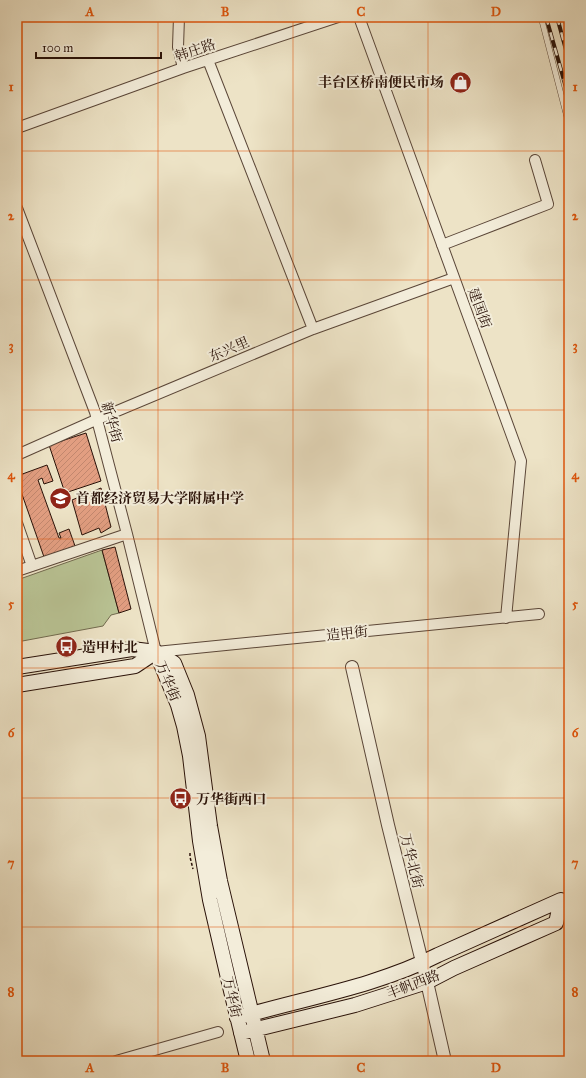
<svg xmlns="http://www.w3.org/2000/svg" width="586" height="1078" viewBox="0 0 586 1078" font-family="'IM FELL Great Primer','Noto Serif SC',serif">
  <style>
    .park { fill: #b9c394; stroke: #716a4e }
    .building { fill: url(#building-hatch); stroke: #291108 }
    .lines { fill: none; stroke-linecap: round; stroke-linejoin: round }
    .service-casing { stroke: #5a4638; stroke-width: 6 }
    .minor-casing { stroke: #5a4638; stroke-width: 12 }
    .tertiary-casing { stroke: #5a4638; stroke-width: 14 }
    .secondary-casing { stroke: #291108; stroke-width: 16 }
    .path { stroke: #291108; stroke-width: 1.5; stroke-dasharray: 3 2; stroke-linecap: butt }
    .service { stroke: #f3edda; stroke-width: 5 }
    .minor { stroke: #f3edda; stroke-width: 10 }
    .tertiary { stroke: #f3edda; stroke-width: 12 }
    .secondary { stroke: #f3edda; stroke-width: 14 }
    .rail-casing { stroke: #291108; stroke-width: 4 }
    .rail { stroke: #f3edda; stroke-width: 2.5; stroke-dasharray: 8; stroke-linecap: butt }
    .grid { fill: none; stroke: #de550c; stroke-width: 1; stroke-opacity: 0.55 }
    .labels { text-anchor: middle; stroke-width: 4; stroke-linejoin: round; paint-order: stroke }
    .street-label { font-size: 14px; fill: #291108; stroke: #f3edda }
    .poi-label { font-size: 14px; font-weight: bold; fill: #291108; stroke: #f3edda; text-anchor: start }
    .neatline { fill: none; stroke: #de550c; stroke-width: 1.5 }
    .grid-label { font-size: 13px; text-anchor: middle; font-weight: bold; fill: #de550c }
  </style>
  <defs>
    <pattern id="building-hatch" width="6" height="6" patternUnits="userSpaceOnUse"><rect width="6" height="6" fill="#e29e81"/><path d="M-1 1l2-2M0 6l6-6M5 7l2-2" fill="none" stroke="#c2876e"/></pattern>
  </defs>
  <rect width="100%" height="100%" fill="#ede3c6"/>
  <filter id="stains"><feTurbulence type="fractalNoise" baseFrequency=".005" numOctaves="4"/><feColorMatrix values="0 0 0 0 .2 0 0 0 0 .09 0 0 0 0 .02 0 0 0 .5 -.17"/></filter>
  <radialGradient id="worn" r=".72"><stop offset=".6" stop-color="#630" stop-opacity="0"/><stop offset="1" stop-color="#630" stop-opacity=".3"/></radialGradient>
  <!-- park -->
  <path class="park" d="M102,550L119,613L111,615L103,626L17,642V580Z"/>
  <!-- building -->
  <path class="building" d="M86,433L101,481L65,493L49,445Z
    M47,465L53,481L44,484L42,478L38,480L59,538H61L59,533L69,529L75,546L44,557L17,480V476Z
    M101,488L111,527L101,533L99,528L82,535L72,500Z
    M115,547L131,609L119,613L102,550Z"/>
  <g class="lines">
    <defs>
      <path id="service" d="M541,17L569,125"/>
      <path id="minor" d="M179,17L178,47L183,68
        M359,17L521,461L506,618
        M208,60L313,329
        M17,128L183,68L338,17
        M17,208L95,412L127,534L156,652L539,614
        M442,245L548,204L535,160
        M17,455L98,419L313,329L454,278
        M17,523L32,566
        M17,571L127,534
        M116,1061L218,1032"/>
      <path id="tertiary" d="M352,667L388,825L427,982L445,1061"/>
      <path id="secondary" d="M156,652L178,705L184,726L190,756L200,841L210,900L231,991L248,1061
        M17,667L132,649L156,652L174,663L187,695L198,736L210,826L220,881L263,1061
        M17,685L135,666L156,652
        M237,1018C304,998 375,987 438,955L561,900L556,923L454,968L427,982L355,1005L241,1033"/>
    </defs>
    <!-- service casing -->
    <use href="#service" class="service-casing"/>
    <!-- minor casing -->
    <use href="#minor" class="minor-casing"/>
    <!-- tertiary casing -->
    <use href="#tertiary" class="tertiary-casing"/>
    <!-- secondary casing -->
    <use href="#secondary" class="secondary-casing"/>
    <!-- path -->
    <path class="path" d="M190,853V857L193,869"/>
    <!-- service -->
    <use href="#service" class="service"/>
    <!-- minor -->
    <use href="#minor" class="minor"/>
    <!-- tertiary -->
    <use href="#tertiary" class="tertiary"/>
    <!-- secondary -->
    <use href="#secondary" class="secondary"/>
    <defs>
      <path id="rail" d="M546,17L569,98
        M557,17L569,61
        M564,17L569,34"/>
    </defs>
    <!-- rail casing -->
    <use href="#rail" class="rail-casing"/>
    <!-- rail -->
    <use href="#rail" class="rail"/>
  </g>
  <!-- grid -->
  <path class="grid" d="M158,17V1061M293,17V1061M428,17V1061M17,151H569M17,280H569M17,410H569M17,539H569M17,668H569M17,798H569M17,927H569"/>
  <!-- icons -->
  <defs>
    <symbol id="shop-disc" viewBox="-11 -11 22 22"><circle r="9.5" fill="#8f2418" stroke="#f3edda"/><path d="M-5-2.5h2.3a2.7 3.5 0 0 1 5.4 0H5L5.5 6h-11ZM-1.5-2.5h3a1.5 2.3 0 0 0-3 0Z" fill="#fff"/></symbol>
    <symbol id="school-disc" viewBox="-11 -11 22 22"><circle r="9.5" fill="#8f2418" stroke="#f3edda"/><path d="M0-5L7-2L0 1L-7-2ZM-4 1L0 2.5L4 1V4Q0 6-4 4Z" fill="#fff"/></symbol>
    <symbol id="bus-disc" viewBox="-11 -11 22 22"><circle r="9.5" fill="#8f2418" stroke="#f3edda"/><path d="M-5-6H5V4H4V6H2V4H-2V6H-4V4H-5ZM-3.5-4V0h7V-4ZM-3.5 1.2v1.5H-2V1.2ZM2 1.2v1.5H3.5V1.2Z" fill="#fff"/></symbol>
  </defs>
  <g fill-rule="evenodd">
    <use href="#shop-disc" x="448" y="70" width="25" height="25"/>
    <use href="#school-disc" x="48" y="486" width="25" height="25"/>
    <use href="#bus-disc" x="54" y="634" width="25" height="25"/>
    <use href="#bus-disc" x="168" y="786" width="25" height="25"/>
  </g>
  <g class="labels">
    <!-- street labels -->
    <g class="street-label">
      <text transform="translate(195 50) rotate(-19)" y="5">韩庄路</text>
      <text transform="translate(480 308) rotate(70)" y="5">建国街</text>
      <text transform="translate(229 349) rotate(-23)" y="5">东兴里</text>
      <text transform="translate(112 422) rotate(74)" y="5">新华街</text>
      <text transform="translate(347 633) rotate(-6)" y="5">造甲街</text>
      <text transform="translate(168 681) rotate(67)" y="5">万华街</text>
      <text transform="translate(412 861) rotate(76)" y="5">万华北街</text>
      <text transform="translate(413 984) rotate(-21)" y="5">丰帆西路</text>
      <text transform="translate(232 997) rotate(77)" y="5">万华街</text>
    </g>
    <!-- poi labels -->
    <g class="poi-label">
      <text x="444" y="87" text-anchor="end">丰台区桥南便民市场</text>
      <text x="76" y="503">首都经济贸易大学附属中学</text>
      <text x="82" y="652">造甲村北</text>
      <text x="196" y="804">万华街西口</text>
    </g>
  </g>
  <!-- margin -->
  <rect width="586" height="1078" fill="none" stroke="#ede3c6" stroke-width="44"/>
  <!-- scale -->
  <path d="M36 52v6h125v-6" fill="none" stroke="#291108" stroke-width="2"/>
  <text x="42" y="52" font-size="12" fill="#291108" stroke="#f3edda" stroke-width="3" paint-order="stroke">100 m</text>
  <rect x="22" y="22" width="542" height="1034" class="neatline"/>
  <g class="grid-label">
    <text x="90" y="16">A</text>
    <text x="225" y="16">B</text>
    <text x="361" y="16">C</text>
    <text x="496" y="16">D</text>
    <text x="11" y="91">1</text>
    <text x="575" y="91">1</text>
    <text x="11" y="220">2</text>
    <text x="575" y="220">2</text>
    <text x="11" y="350">3</text>
    <text x="575" y="350">3</text>
    <text x="11" y="479">4</text>
    <text x="575" y="479">4</text>
    <text x="11" y="608">5</text>
    <text x="575" y="608">5</text>
    <text x="11" y="737">6</text>
    <text x="575" y="737">6</text>
    <text x="11" y="867">7</text>
    <text x="575" y="867">7</text>
    <text x="11" y="996">8</text>
    <text x="575" y="996">8</text>
    <text x="90" y="1072">A</text>
    <text x="225" y="1072">B</text>
    <text x="361" y="1072">C</text>
    <text x="496" y="1072">D</text>
  </g>
  <rect width="100%" height="100%" filter="url(#stains)"/>
  <rect width="100%" height="100%" fill="url(#worn)"/>
</svg>
